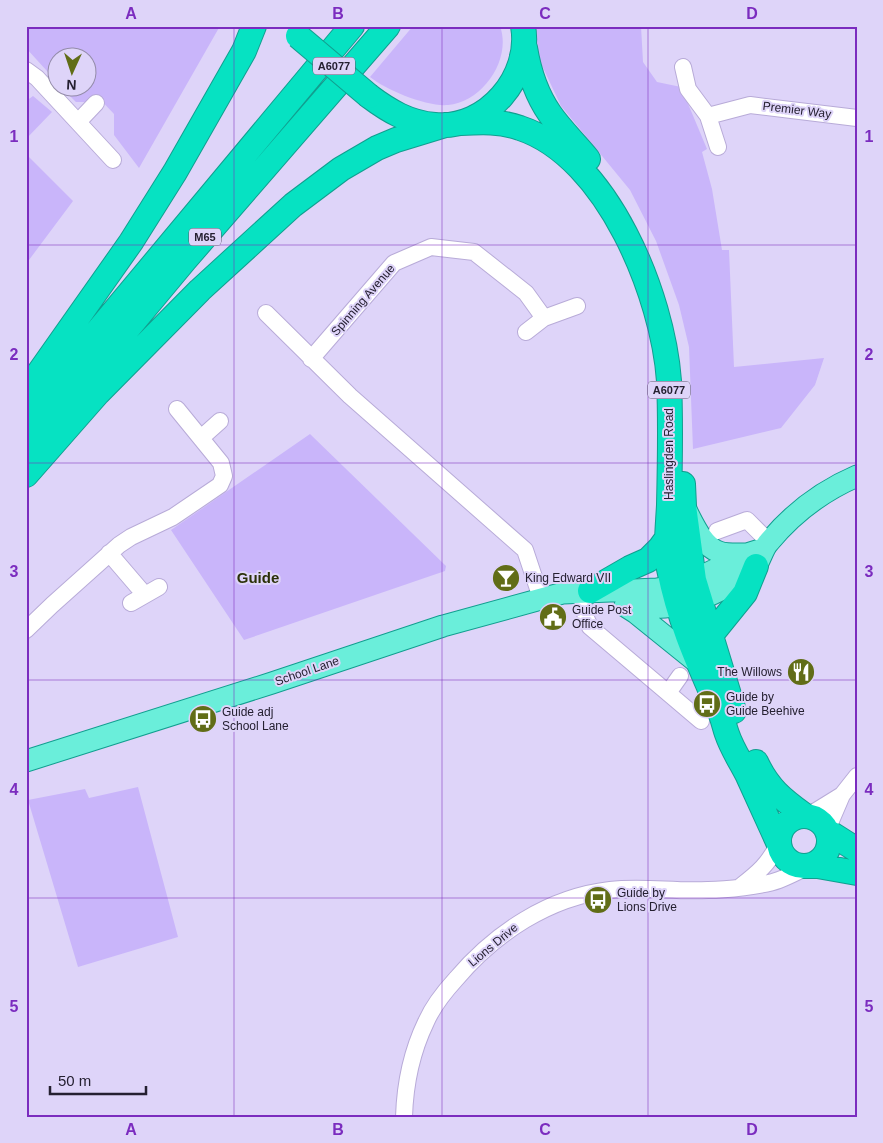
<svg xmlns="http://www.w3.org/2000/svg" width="883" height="1143" viewBox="0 0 883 1143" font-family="Helvetica,sans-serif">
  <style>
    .green { fill: #c9b5fa }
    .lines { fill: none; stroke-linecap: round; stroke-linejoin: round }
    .minor-casing { stroke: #b8abd8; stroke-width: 18 }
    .major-casing { stroke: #119e8f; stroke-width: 23 }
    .highway-casing { stroke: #119e8f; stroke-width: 26 }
    .minor { stroke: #fff; stroke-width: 16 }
    .major { stroke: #6aeeda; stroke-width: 21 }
    .highway { stroke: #06e2c2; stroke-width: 24 }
    .highway-bridge-casing { stroke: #119e8f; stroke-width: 26; stroke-linecap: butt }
    .highway-bridge { stroke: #06e2c2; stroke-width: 24 }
    .grid { fill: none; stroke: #7b2cbf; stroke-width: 1; stroke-opacity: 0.55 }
    .labels { text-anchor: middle; stroke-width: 4; stroke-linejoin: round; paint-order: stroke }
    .shield { fill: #ded4f9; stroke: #5c566d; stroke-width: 1 }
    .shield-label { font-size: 11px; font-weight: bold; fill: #252031 }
    .street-label { font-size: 12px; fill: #252031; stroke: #ded4f9 }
    .poi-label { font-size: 12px; fill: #252031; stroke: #ded4f9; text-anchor: start }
    .quarter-label { font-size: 15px; font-weight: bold; fill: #2b3108; stroke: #ded4f9 }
    .neatline { fill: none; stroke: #7b2cbf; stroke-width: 2 }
    .grid-label { font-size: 16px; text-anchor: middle; font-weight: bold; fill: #7b2cbf }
  </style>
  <rect width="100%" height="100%" fill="#ded4f9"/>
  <!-- green -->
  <path class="green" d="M26,26H220L139,168L114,135V114L96,95L87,102H76L62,88H88V58H58L57,82L26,48Z
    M413,26H500C512,59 483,102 448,105C427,107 386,90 370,77Z
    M536,26H641L643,62L657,82L681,87L707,149L702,152L712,189L722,250H729L734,367L824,358L815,385L781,428L693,449L689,347L679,305L656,241L630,190L561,106L537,55Z
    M33,96L52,112L26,139V101Z
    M26,154L73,201L26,264Z
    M310,434L446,566L445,571L244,640L171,530Z
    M138,787L178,937L78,967L28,800L85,789L89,798Z"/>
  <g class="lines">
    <defs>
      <path id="minor" d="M683,67L688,89L708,116L718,147
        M26,70L37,78L113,160
        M708,116L750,105L857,118
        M78,122L96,103
        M266,313L350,396L525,550L541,598
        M526,332L544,318L577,306
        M311,359L394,263L431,247L474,252L526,293L544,318
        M201,438L220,421
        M717,531L747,520L769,542
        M109,553L145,595
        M581,592L586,618L590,627L668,693
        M131,603L159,587
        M26,630L52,605L119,545L131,537L173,517L220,485L224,476L221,463L177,409
        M680,676L668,693L701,721
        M842,795L857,776
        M808,816L842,795L827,830
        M741,886C759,872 768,864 778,845
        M404,1117C405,1084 412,1051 426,1022C433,1006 445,991 456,979C495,933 549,897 610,890C643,886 675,892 708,890C725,890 763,886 779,880C790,876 800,870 810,866"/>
      <path id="major" d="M685,508C693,523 702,546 719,552C727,555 738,554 747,554
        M625,606L636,613L698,663
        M626,606C639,607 652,608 665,607C693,605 734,587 754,568C761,561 762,549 769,542C793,513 822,491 857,476
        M26,761L272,683L443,626L563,593L657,589L673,586L694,580L747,554L763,549"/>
      <path id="highway" d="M525,48C529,72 536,94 550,114C561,130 576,144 588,159
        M369,96C389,111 409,123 435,125C487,130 532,76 523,26
        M461,123C481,122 501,121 520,128C608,157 663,296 669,381C671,423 670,464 669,505C668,526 665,549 669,569C679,621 698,662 719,710C723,718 724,726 727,734C732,749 741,762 748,776C758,798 768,820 778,842
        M26,391L131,242L175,172L244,51L254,26
        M26,417L352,26
        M26,451L185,260L388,26
        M26,475L98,393L200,290L293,205L341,169L377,148L396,140L445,125
        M683,484L684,506L694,580L734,711
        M590,591L630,568L648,560L660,548L668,537
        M711,635L745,593L756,566
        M756,762C768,788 782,799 804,815
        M779 841a25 25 0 1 1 50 0a25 25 0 1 1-50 0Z
        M827,831L857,850
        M812,865L857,873"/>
    </defs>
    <!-- minor casing -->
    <use href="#minor" class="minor-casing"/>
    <!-- major casing -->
    <use href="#major" class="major-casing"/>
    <!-- highway casing -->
    <use href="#highway" class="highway-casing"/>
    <!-- minor -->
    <use href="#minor" class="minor"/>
    <!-- major -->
    <use href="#major" class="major"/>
    <!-- highway -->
    <use href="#highway" class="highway"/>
    <defs>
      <path id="highway-bridge" d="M298,36L369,96"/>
    </defs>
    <!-- highway-bridge casing -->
    <use href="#highway-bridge" class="highway-bridge-casing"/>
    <!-- highway-bridge -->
    <use href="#highway-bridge" class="highway-bridge"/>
  </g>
  <!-- grid -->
  <path class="grid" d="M234,26V1117M442,26V1117M648,26V1117M26,245H857M26,463H857M26,680H857M26,898H857"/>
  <!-- icons -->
  <defs>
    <symbol id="bar-disc" viewBox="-11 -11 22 22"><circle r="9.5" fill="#616d17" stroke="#ded4f9"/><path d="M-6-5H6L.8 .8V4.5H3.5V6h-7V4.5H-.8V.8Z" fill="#fff"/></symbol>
    <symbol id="civic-disc" viewBox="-11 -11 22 22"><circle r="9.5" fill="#616d17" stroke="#ded4f9"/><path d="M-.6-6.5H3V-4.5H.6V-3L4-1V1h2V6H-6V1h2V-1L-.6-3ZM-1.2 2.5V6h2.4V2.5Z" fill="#fff"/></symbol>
    <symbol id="restaurant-disc" viewBox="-11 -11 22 22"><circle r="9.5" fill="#616d17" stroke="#ded4f9"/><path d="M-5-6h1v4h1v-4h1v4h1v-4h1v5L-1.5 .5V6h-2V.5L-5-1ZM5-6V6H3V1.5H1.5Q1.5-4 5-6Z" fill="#fff"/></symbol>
    <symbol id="bus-disc" viewBox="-11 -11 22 22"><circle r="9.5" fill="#616d17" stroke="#ded4f9"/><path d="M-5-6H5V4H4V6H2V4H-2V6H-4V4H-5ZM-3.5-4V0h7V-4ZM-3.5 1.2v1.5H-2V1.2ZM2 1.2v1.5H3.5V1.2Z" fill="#fff"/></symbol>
  </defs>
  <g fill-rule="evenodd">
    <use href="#bar-disc" x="490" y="562" width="32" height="32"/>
    <use href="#civic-disc" x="537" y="601" width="32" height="32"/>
    <use href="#restaurant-disc" x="785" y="656" width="32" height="32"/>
    <use href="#bus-disc" x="691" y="688" width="32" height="32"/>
    <use href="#bus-disc" x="187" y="703" width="32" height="32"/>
    <use href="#bus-disc" x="582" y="884" width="32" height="32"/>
  </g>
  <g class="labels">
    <!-- shield labels -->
    <g class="shield">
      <rect x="313" y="57.5" width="42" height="17" rx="4"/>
      <rect x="189" y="228.5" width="32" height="17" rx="4"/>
      <rect x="648" y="381.5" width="42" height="17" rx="4"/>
    </g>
    <g class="shield-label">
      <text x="334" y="70">A6077</text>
      <text x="205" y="241">M65</text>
      <text x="669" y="394">A6077</text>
    </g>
    <!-- street labels -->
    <g class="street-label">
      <text transform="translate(797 110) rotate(7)" y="4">Premier Way</text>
      <text transform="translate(363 300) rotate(-49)" y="4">Spinning Avenue</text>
      <text transform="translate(669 454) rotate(-90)" y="4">Haslingden Road</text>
      <text transform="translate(307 671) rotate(-19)" y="4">School Lane</text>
      <text transform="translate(493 945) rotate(-40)" y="4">Lions Drive</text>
    </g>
    <!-- poi labels -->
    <g class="poi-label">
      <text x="525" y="582">King Edward VII</text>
      <text x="572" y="614">Guide Post<tspan x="572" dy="14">Office</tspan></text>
      <text x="782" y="676" text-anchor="end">The Willows</text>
      <text x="726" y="701">Guide by<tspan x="726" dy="14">Guide Beehive</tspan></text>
      <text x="222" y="716">Guide adj<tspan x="222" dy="14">School Lane</tspan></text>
      <text x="617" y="897">Guide by<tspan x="617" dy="14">Lions Drive</tspan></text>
    </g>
    <!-- quarter labels -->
    <g class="quarter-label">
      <text x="258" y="583">Guide</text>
    </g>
  </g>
  <!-- border -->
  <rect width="883" height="1143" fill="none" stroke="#ded4f9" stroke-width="55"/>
  <!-- north arrow -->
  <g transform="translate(72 72) rotate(183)"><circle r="24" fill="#ded4f9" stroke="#948ca9"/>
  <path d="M0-4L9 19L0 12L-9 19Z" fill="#616d17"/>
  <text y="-8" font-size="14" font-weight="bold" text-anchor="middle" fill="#252031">N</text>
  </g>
  <!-- scale -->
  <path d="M50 1086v8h96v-8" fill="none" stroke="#252031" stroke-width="2.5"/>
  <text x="58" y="1086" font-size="15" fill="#252031" stroke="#ded4f9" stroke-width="4" paint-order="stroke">50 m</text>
  <rect x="28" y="28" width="828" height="1088" class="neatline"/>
  <g class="grid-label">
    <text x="131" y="19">A</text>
    <text x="338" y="19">B</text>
    <text x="545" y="19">C</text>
    <text x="752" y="19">D</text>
    <text x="14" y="142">1</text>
    <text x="869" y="142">1</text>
    <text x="14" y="360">2</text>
    <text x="869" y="360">2</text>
    <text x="14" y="577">3</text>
    <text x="869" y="577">3</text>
    <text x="14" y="795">4</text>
    <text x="869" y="795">4</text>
    <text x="14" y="1012">5</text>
    <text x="869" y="1012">5</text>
    <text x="131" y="1135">A</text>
    <text x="338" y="1135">B</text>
    <text x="545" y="1135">C</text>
    <text x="752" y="1135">D</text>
  </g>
</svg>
